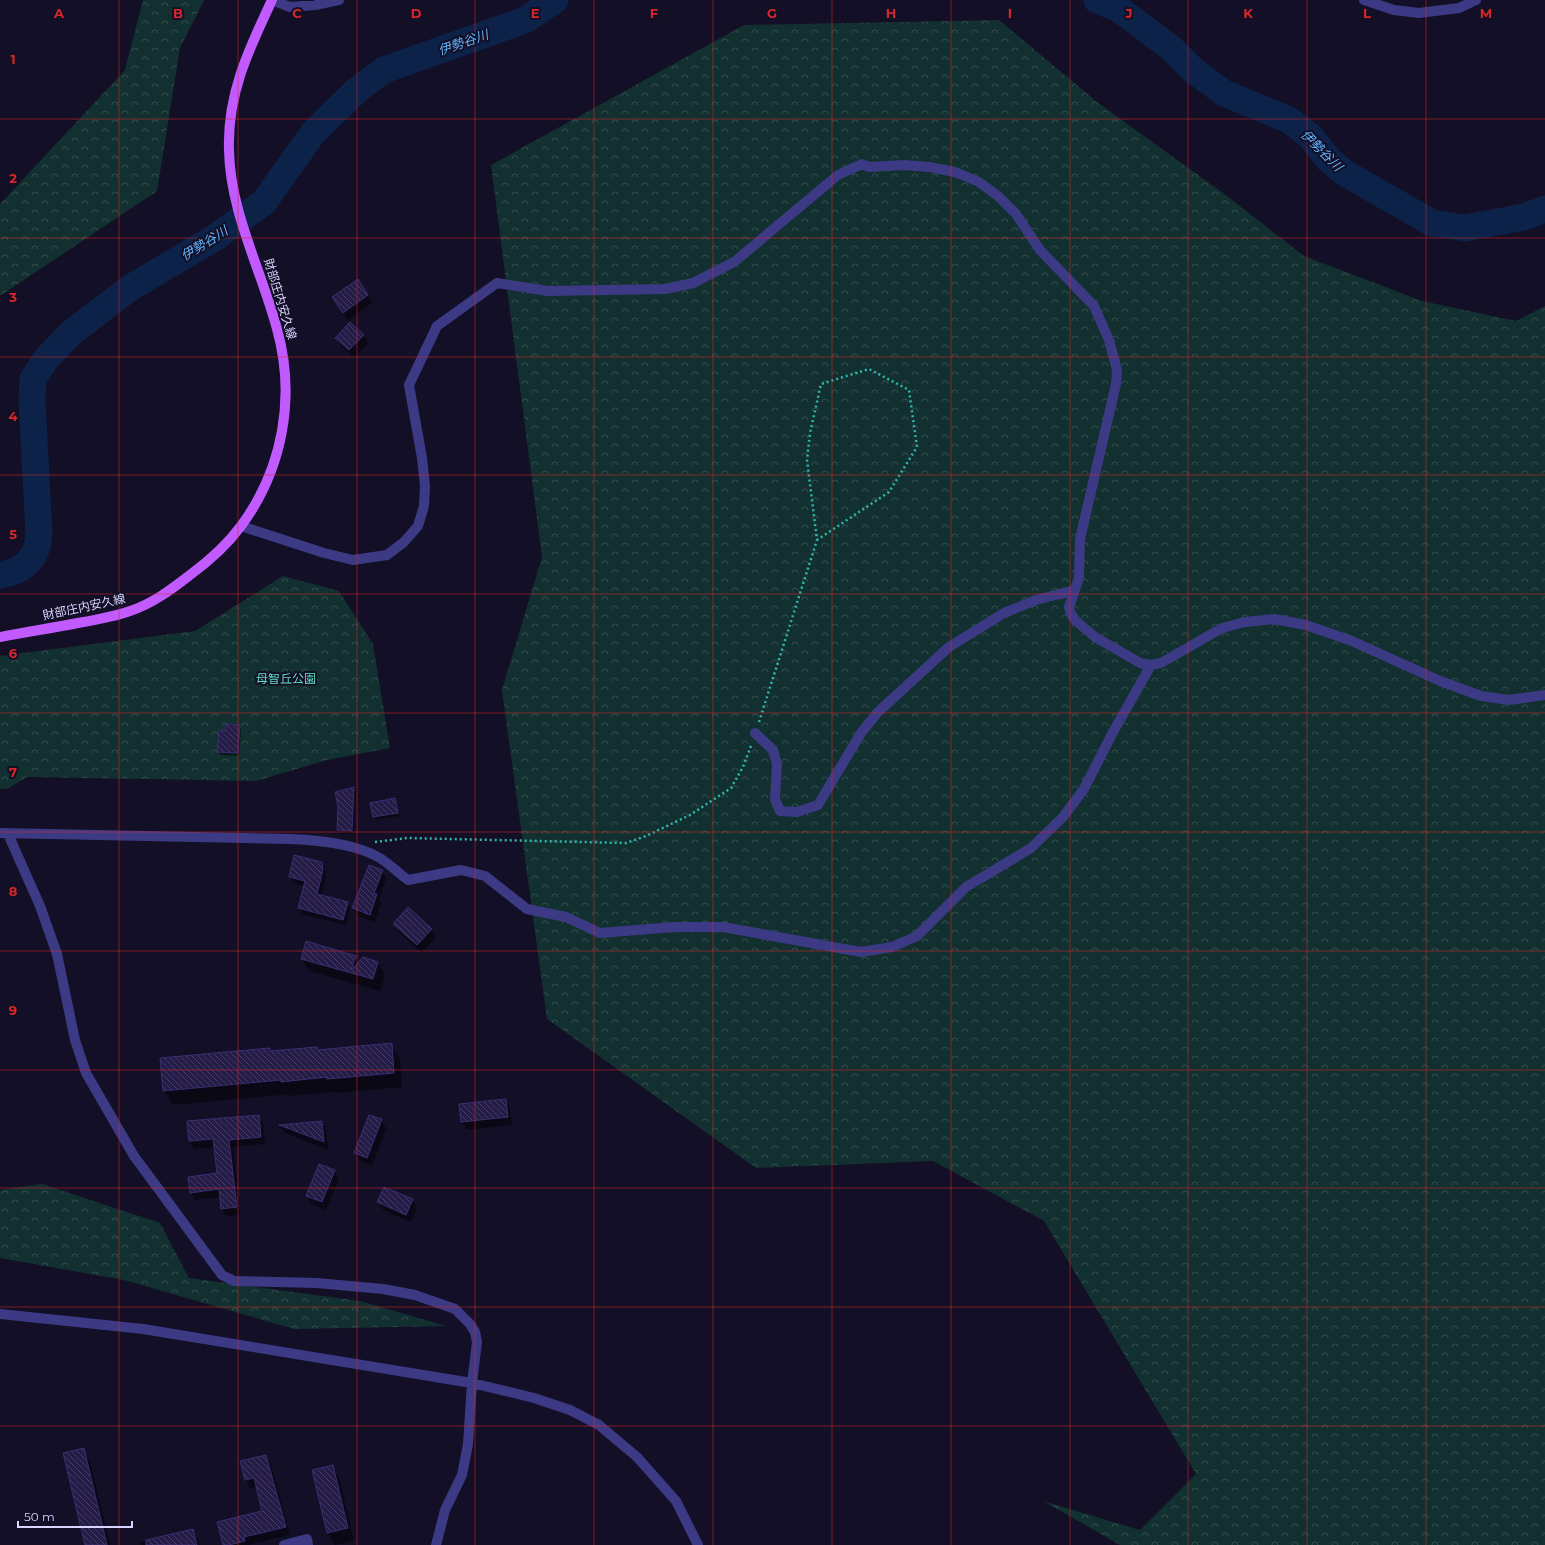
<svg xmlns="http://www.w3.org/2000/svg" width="1545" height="1545" viewBox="0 0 1545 1545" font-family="Montserrat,'Noto Sans JP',sans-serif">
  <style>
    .forest { fill: url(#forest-crowns) }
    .shadow { fill: #0007; fill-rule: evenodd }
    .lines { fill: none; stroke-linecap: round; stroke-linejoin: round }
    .river { stroke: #0c2248; stroke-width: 27 }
    .building { fill: url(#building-back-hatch); stroke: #3b2d73 }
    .path { stroke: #2fb8b0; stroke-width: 2.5; stroke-dasharray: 2 3; stroke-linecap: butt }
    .minor { stroke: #3d3a85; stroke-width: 10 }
    .major { stroke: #c25bff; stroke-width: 10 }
    .grid { fill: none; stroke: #d62828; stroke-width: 1; stroke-opacity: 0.55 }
    .labels { text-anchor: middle; stroke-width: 4; stroke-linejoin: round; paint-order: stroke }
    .street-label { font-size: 12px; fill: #d9d4ff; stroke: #130f26 }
    .park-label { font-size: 12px; fill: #5fe0c0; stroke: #130f26 }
    .water-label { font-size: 13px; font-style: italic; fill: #62b6ff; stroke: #130f26 }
    .grid-label { font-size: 13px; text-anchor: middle; font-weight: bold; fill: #d62828; stroke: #130f26; stroke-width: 4; stroke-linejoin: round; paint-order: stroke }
  </style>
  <defs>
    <pattern id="forest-crowns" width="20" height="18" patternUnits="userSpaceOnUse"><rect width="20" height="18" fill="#12302f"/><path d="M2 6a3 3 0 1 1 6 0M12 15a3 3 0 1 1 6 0" fill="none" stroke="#344d4e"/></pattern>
    <pattern id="building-back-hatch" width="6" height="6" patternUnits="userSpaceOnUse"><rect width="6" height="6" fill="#241b47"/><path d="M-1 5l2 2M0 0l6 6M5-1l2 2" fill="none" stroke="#433b63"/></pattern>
  </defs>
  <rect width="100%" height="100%" fill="#130f26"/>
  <!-- forest -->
  <path class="forest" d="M143,0H204L180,48L157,191L0,296V204L125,70Z
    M999,20L1097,102L1227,196L1304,256L1422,301L1516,321L1545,306V1545H1120L1043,1501L1140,1530L1196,1474L1044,1221L933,1161L756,1168L547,1019L502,690L542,557L491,165L744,25Z
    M283,576L339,591L373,644L390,748L327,760L256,781L27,777L7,789H0V656L195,631Z
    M42,1184L160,1223L189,1278L360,1301L446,1326L294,1329L124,1280L0,1258V1190Z"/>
  <!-- shadow -->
  <path class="shadow" d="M368,295L372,303L348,320L333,298Z
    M363,335L368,343L354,358L341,346L337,338Z
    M239,726L241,730L239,756L220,755L218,751L227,732Z
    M354,788L356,792L354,834H340L338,830L339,807Z
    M394,799L399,816L376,820L371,803Z
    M322,863L325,869L326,877L321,896L347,903L350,908L346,925L302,914L299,908L305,886L293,883L290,877Z
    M382,871L386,879L379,899L381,903L375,922L358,916L354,908ZM359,909L375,915V917L359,911Z
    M394,924L431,929L436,937L422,953L399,932Z
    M356,956L359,963H378L385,975L380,991L309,971L302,959Z
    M391,1044L400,1059L402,1087L336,1093L335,1092L290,1096V1094L173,1105L164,1090L270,1049L271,1052L316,1048L318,1051Z
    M506,1100L510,1108L512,1125L467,1130L462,1122L460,1105Z
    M258,1116L263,1124L265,1144L233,1147L240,1215L226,1216L222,1209L221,1197L195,1200L191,1192L218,1173L215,1147L194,1149L190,1141L188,1121Z
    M381,1120L386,1128L372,1166L360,1161L355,1153Z
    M322,1122L326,1130L328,1150L285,1133L281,1126Z
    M334,1171L339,1179L326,1210L312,1204L307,1196Z
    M412,1200L417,1208L411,1222L383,1210L378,1202Z
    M83,1450L90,1462L110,1545H86Z
    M266,1456L271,1464L290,1535L249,1545H224L263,1512L257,1486L250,1488L246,1480L241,1462Z
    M332,1466L339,1478L354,1540L335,1545L328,1533L313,1471Z
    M193,1530L200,1545H141L140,1543Z"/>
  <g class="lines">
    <!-- river -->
    <path class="river" d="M1097,0L1119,9L1171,48L1193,70L1224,93L1289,120L1310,136L1329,160L1345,173L1432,223L1465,228L1524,217L1545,209
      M0,575C13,573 26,567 33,556C37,551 38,541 39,534L32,401L33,379L46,359L71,333L130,288L216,237L264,202L313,133L357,90L384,70L525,20L555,0"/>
  </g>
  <!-- building -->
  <path class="building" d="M358,279L368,295L343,313L332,297Z
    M350,322L364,335L349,350L335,338Z
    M226,724L240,725L238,753L217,752L219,730L226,731Z
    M354,787L352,831L337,830L338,807L335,792Z
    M395,798L398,813L373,817L370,803Z
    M294,855L322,862L323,870L317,894L348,902L343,920L298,908L305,881L289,877Z
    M369,865L383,870L374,893L377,894L370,915L352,908Z
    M408,907L432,929L417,945L393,924Z
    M306,941L356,956L351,970L363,957L378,962L373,979L301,959Z
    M392,1043L394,1073L327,1079V1077L281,1082V1080L163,1091L160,1058L270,1048V1051L317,1047V1050Z
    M506,1099L508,1117L461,1122L459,1104Z
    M259,1115L261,1137L229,1140L237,1207L221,1209L219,1189L190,1193L188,1177L217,1173L213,1139L189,1141L187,1121Z
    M369,1115L382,1119L367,1158L354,1153Z
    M322,1121L324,1142L279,1125Z
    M319,1164L335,1170L322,1202L306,1196Z
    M384,1187L413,1199L406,1215L377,1202Z
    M84,1448L107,1545H85L63,1453Z
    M266,1455L286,1527L244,1537L245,1541L229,1545H223L217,1522L262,1511L254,1478L245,1480L240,1461Z
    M333,1465L348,1528L327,1533L312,1470Z
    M193,1529L197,1545H146V1540Z"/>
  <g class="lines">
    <!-- path -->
    <path class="path" d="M759,722L817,540L807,460L810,433L821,384L869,369L909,390L917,447L889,492L817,540
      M375,842L407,838L626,843L646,836L690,815L731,788L743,767L751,746"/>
    <!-- minor -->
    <path class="minor" d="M272,0L290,7L315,5L339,0
      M1364,0L1394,10L1419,13L1459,8L1476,0
      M241,526L324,553L353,560L387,555L404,542L418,526L424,506L425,486L422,458L409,385L437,326L497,283L548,291L665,289L693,283L734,262L838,175L862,164L869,167L904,165L929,167L955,172L979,182L998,196L1016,214L1040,250L1094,306L1109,340L1117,370L1116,384L1080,539L1079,578L1069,607L1071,614L1076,621L1095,637L1140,663L1151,665L1161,663L1222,628L1245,622L1274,619L1306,625L1352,641L1440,681L1481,696L1509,700L1545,695
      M755,733L773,750L777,764L775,799L780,811L797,812L818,805L861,733L878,712L949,647L1004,613L1036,600L1075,590
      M0,833L290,839C316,840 355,844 378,857C389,863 398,873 408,880L461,870L485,876L527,909L566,917L600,933L674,927H723L861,952L892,947L917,936L966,887L1031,848L1063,817L1084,789L1113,732L1151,665
      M8,834L40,906L57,954L75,1040L86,1073L134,1156L222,1275L234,1281L317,1283L383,1289L415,1295L455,1309L470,1324L475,1332L477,1342L472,1383L468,1444L462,1475L445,1510L436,1545
      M0,1314L143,1329L472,1383L534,1398L570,1410L599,1425L637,1457L676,1501L698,1545
      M284,1545L307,1539L308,1545"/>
    <!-- major -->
    <path class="major" d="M0,637C26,632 52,628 78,623C95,620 113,617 130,611C152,604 172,589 190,575C209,561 227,545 241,526C283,469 296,397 277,329C261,269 230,212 229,150C227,94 249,49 272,0"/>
  </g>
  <!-- grid -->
  <path class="grid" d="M119,0V1545M238,0V1545M357,0V1545M475,0V1545M594,0V1545M713,0V1545M832,0V1545M951,0V1545M1070,0V1545M1188,0V1545M1307,0V1545M1426,0V1545M0,119H1545M0,238H1545M0,357H1545M0,475H1545M0,594H1545M0,713H1545M0,832H1545M0,951H1545M0,1070H1545M0,1188H1545M0,1307H1545M0,1426H1545"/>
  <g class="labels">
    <!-- street labels -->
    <g class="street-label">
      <text transform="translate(280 299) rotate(73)" y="4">財部庄内安久線</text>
      <text transform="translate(84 607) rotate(-12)" y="4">財部庄内安久線</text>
    </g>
    <!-- park labels -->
    <g class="park-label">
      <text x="286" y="683">母智丘公園</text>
    </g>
    <!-- water labels -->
    <g class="water-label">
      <text transform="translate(463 42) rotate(-19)" y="5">伊勢谷川</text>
      <text transform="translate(1322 150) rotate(45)" y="5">伊勢谷川</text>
      <text transform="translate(204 243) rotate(-32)" y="5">伊勢谷川</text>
    </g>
  </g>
  <g class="grid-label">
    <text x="59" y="18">A</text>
    <text x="178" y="18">B</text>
    <text x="297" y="18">C</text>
    <text x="416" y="18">D</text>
    <text x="535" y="18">E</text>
    <text x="654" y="18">F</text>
    <text x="772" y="18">G</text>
    <text x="891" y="18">H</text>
    <text x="1010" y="18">I</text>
    <text x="1129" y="18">J</text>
    <text x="1248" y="18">K</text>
    <text x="1367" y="18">L</text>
    <text x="1486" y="18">M</text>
    <text x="13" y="64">1</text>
    <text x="13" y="183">2</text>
    <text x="13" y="302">3</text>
    <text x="13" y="421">4</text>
    <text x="13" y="539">5</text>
    <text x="13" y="658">6</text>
    <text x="13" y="777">7</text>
    <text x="13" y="896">8</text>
    <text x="13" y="1015">9</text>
  </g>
  <!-- scale -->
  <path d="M18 1521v6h114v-6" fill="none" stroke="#d9d4ff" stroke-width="2"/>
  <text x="24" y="1521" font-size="12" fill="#d9d4ff" stroke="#130f26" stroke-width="3" paint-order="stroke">50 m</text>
</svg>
